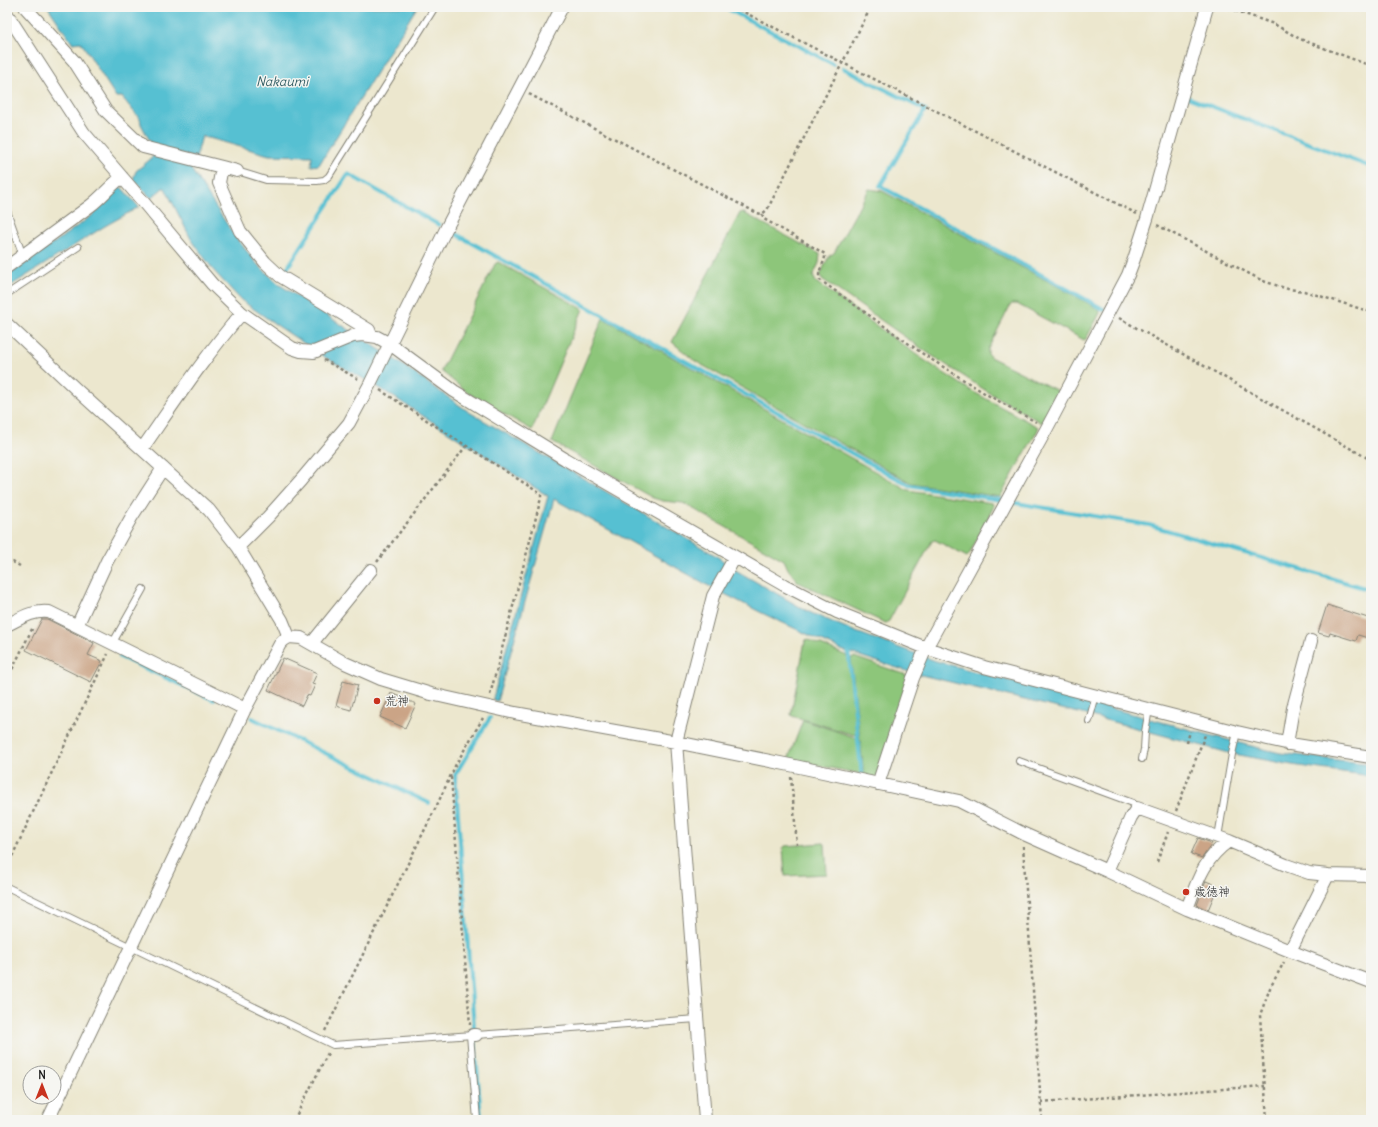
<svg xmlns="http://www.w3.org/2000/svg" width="1378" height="1127" viewBox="0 0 1378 1127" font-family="Delius,'Klee One',sans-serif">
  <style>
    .green { fill: #8dc67a; stroke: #54714b }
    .water { fill: #56c0d2; stroke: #396e77 }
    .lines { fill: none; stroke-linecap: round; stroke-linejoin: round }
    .stream { stroke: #56c0d2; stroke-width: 4 }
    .building { fill: #cba486 }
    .lane-casing { stroke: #848275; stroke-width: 8 }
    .street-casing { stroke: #848275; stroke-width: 14 }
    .path { stroke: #848275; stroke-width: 2.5; stroke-dasharray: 3 3; stroke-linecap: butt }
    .lane { stroke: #fff; stroke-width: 6 }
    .street { stroke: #fff; stroke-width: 12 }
    .poi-dot { fill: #c8321e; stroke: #f6f6f2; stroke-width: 1.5 }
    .labels { text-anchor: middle; stroke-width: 3; stroke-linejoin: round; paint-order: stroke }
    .poi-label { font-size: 12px; fill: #1c1c1c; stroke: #f6f6f2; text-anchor: start }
    .water-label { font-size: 13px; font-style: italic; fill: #335e65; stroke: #f6f6f2 }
  </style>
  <rect width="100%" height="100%" fill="#f6f6f2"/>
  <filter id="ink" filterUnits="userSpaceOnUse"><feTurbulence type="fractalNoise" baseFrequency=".025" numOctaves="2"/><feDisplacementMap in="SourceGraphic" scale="8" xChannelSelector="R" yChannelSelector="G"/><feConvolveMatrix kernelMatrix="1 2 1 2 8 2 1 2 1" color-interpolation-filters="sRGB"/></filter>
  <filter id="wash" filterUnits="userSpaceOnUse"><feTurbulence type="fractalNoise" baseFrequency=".012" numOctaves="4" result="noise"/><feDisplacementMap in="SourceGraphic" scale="16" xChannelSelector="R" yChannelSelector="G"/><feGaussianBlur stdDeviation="0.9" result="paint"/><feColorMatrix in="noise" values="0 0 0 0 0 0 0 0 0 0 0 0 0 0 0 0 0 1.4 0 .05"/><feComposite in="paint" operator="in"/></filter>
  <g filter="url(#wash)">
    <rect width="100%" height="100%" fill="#ece7ce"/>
    <!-- green -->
    <path class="green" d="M869,189L882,191L1099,309L1100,313L1086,339L1084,340L1017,304H1011L988,349V354L990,357L1058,391L1059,395L1044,421L1042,423L988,392L928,353L822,279L820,275L821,273L829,256L834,253Z
      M742,212L820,254L819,263L813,276L816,282L921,358L970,390L1038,427V430L1000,497L911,483L695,361L672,342L740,213Z
      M498,262L583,309L532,430L468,393L441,371L495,264Z
      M603,318L908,490L992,503L994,506L969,555L967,557L935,540L932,541L889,621L885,623L798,582L788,569L784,560L683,503L663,501L653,498L552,442Z
      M807,639L847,656L848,658L856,734L854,735L792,716L791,714L805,641Z
      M854,657L907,675L908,680L877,778L864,775L851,660V658Z
      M803,720L857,738L861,774L791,760L789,757Z
      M824,843L825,844L827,874L785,876L783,848L785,846Z"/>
    <!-- water -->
    <path class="water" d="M48,7H417L319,165L311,166L312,156L269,155L202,136L196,158L153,147L141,124L140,119L122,97H116L81,42L72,43Z
      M154,151L192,162L191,169L234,235L257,264L280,285L394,359L469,412L715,555L737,571L809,612L856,632L936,661L1243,744L1280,753L1371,764V776L1292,765L1229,753L1087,715L913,673L841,650L764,614L709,586L554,499L497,701L493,700V698L548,496L375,385L326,358L278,326L241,300L214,271L191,239L165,188H163L151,198L133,179L136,171L153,157Z
      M121,187L139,207L105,226L7,288V276L33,258L94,214Z"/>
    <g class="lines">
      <!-- stream -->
      <path class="stream" d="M724,7L833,64
        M843,68L925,110L880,186L1105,310
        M1187,97L1371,167
        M454,233L909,485L1001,500
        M286,270L348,174L439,225
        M1010,502L1149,525L1371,590
        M848,648L862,777
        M120,657L214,700
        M252,718L429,803
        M481,1120L455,775L490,718"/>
    </g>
    <g id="blocks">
      <!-- building -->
      <path class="building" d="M1327,605L1371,619V639L1358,635L1356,641L1330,633L1329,636L1318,633Z
        M42,619H47L94,643L88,655L102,661L91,682L26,650Z
        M283,658L317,673L312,684L315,685L310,696L307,695L302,706L268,690Z
        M343,681L358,685L351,710L336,706Z
        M391,693L416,704L405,728L380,717Z
        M1198,838L1212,843L1209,848L1202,858L1191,854Z
        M1206,881L1218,886L1208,910L1197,905Z"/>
    </g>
  </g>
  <g filter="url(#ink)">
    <use href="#blocks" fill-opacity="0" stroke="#848275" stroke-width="1"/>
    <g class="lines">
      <defs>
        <path id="lane" d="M237,171L266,180L317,181L324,180L329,176L435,7
          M7,211L23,256
          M7,294L78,247
          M112,644L143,589
          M1089,721L1096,695
          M1142,759L1144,749L1145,732L1149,709
          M1019,761L1133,803L1137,808
          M1218,837L1232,754L1237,732
          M7,887L333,1045L473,1035
          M470,1035L477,1120
          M476,1035L697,1019"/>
        <path id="street" d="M25,7L74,61L106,111L143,147L222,167L219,183L240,231L265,262L280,276L369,330L371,335
          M7,14L84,133L145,204L212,284L242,313L292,348L301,351L314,352L353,336L363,335L377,337L390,344L454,391L565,459L784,585L837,612L926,648L984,667L1237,732L1290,744L1371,757
          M222,167L237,171
          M7,267L90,206C102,197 110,186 122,177
          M7,324L78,391L209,510L238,547L282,620L289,637
          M142,449C174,403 205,356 242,313
          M238,547L268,517L301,480L349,423L370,384L447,227L562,7
          M7,625C21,618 33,610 49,612L245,709
          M77,626L107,561L131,518L163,468
          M312,643L371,570
          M1287,744L1293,708L1311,641
          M878,784L913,678L926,648L1047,428L1128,275L1134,259L1147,219L1207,7
          M1107,871L1131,817L1137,808L1229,841L1286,865L1309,873L1328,875
          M1187,909C1197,882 1204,858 1229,841
          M1290,951L1328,875L1371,876
          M473,1035H476
          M48,1120L245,709L280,644L284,640L289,637L301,638L345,663L381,679L431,694L515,713L676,742L790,765L959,801L1024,834L1107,871L1187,909L1290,951L1371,982
          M705,1120L676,742L713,596L735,557"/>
      </defs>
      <!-- lane casing -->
      <use href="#lane" class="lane-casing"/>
      <!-- street casing -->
      <use href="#street" class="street-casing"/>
      <!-- path -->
      <path class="path" d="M734,7L1137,214
        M1224,7L1274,24L1300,39L1371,66
        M529,94L757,213L762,214L767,210L871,7
        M762,214L764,219L825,254C826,263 816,271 820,280L926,356L986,394L1036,422
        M1157,225L1263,281L1288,289L1304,291L1371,312
        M1119,318L1371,460
        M324,360L360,380
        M380,390L541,494V498L490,695
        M7,559L20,566
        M377,562L466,446
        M7,680L33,627
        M1187,743L1190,731
        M451,777L470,1025
        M791,777L797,845
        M1176,811L1205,735
        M1023,846L1042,1120
        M1157,862L1168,832
        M7,867L108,654
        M325,1031L437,805L456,764L483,718
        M1041,1102L1265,1086
        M294,1120L328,1053
        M1267,1120L1260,1015L1270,988L1284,962"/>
      <!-- lane -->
      <use href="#lane" class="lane"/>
      <!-- street -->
      <use href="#street" class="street"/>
    </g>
  </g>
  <!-- markers -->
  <g class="poi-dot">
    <circle cx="377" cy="701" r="4"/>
    <circle cx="1186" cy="892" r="4"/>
  </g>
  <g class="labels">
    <!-- poi labels -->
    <g class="poi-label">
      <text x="385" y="705">荒神</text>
      <text x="1194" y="896">歳徳神</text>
    </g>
    <!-- water labels -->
    <g class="water-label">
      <text x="282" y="86">Nakaumi</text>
    </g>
  </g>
  <!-- margin -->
  <rect width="1378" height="1127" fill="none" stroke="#f6f6f2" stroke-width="24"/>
  <!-- north arrow -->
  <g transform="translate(42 1085)"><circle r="19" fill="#f6f6f2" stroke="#9f9f9c"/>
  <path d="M0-3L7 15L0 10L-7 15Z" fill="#c8321e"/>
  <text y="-6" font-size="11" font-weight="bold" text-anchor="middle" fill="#1c1c1c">N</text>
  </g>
</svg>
